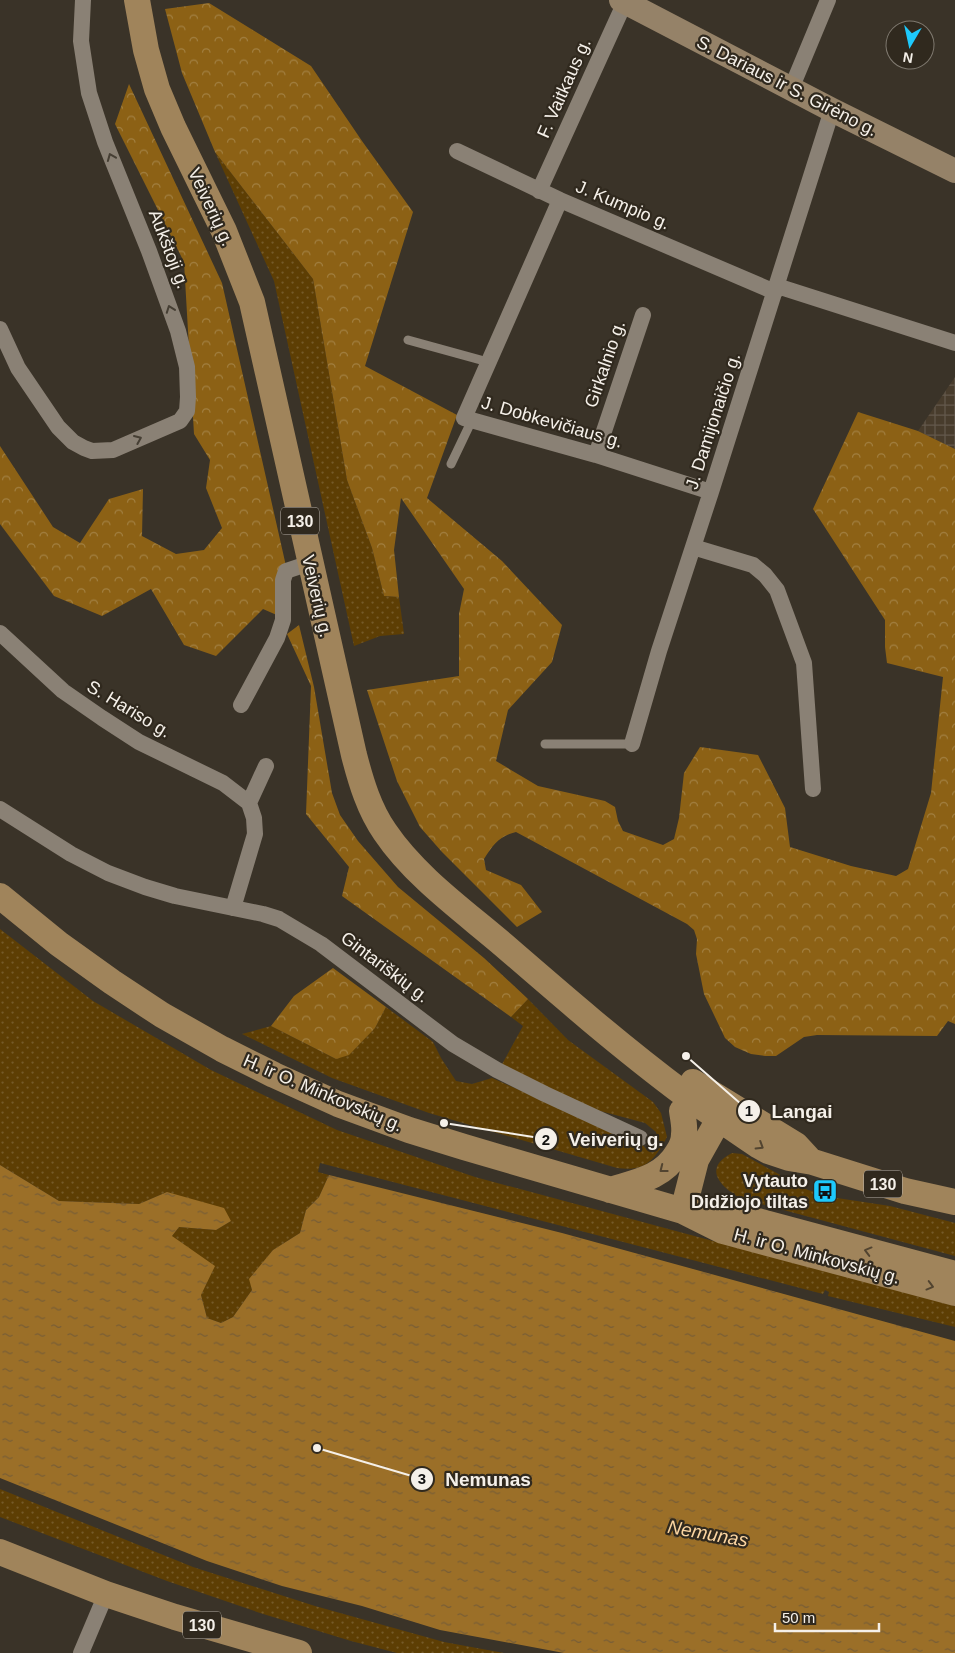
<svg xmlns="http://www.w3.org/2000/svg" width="955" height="1653" viewBox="0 0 955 1653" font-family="Helvetica,sans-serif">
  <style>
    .industrial { fill: url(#industrial-grid) }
    .grass { fill: url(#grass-dots) }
    .forest { fill: url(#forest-crowns) }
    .water { fill: url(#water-ripples) }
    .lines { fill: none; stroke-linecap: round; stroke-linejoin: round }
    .lane { stroke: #8a8175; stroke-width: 9 }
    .street { stroke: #8a8175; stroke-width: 16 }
    .secondary { stroke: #958268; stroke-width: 24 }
    .primary { stroke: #a0845b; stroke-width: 26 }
    .oneway { stroke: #463f34 }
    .oneway2 { stroke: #524430 }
    .labels { text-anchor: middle; stroke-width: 4.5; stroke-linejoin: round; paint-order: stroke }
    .shield { fill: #30291e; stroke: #bab4ac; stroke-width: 1 }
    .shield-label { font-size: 16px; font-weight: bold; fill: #f5f0e9 }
    .street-label { font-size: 18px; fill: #f5f0e9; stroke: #30291e }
    .poi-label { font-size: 18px; font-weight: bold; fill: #f5f0e9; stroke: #30291e; text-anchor: end }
    .water-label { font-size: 19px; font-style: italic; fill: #fbd5a1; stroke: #30291e }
    .leader { fill: none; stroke: #f5f0e9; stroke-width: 2 }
    .callout-dot { fill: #f5f0e9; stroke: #30291e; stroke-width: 2 }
    .mark-label { font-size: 15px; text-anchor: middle; font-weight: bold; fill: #111 }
    .callout-label { font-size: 19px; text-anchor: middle; font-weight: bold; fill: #f5f0e9; stroke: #30291e; stroke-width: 4.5; stroke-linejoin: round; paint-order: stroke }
  </style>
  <defs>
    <pattern id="industrial-grid" width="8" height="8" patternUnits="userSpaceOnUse" patternTransform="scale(1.25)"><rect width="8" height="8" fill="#483c2c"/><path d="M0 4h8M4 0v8" fill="none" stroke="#63584b"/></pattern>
    <pattern id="grass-dots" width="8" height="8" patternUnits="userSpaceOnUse" patternTransform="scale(1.25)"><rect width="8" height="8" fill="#5d3e04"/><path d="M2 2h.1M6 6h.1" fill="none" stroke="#755a29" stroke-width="1.8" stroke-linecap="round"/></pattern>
    <pattern id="forest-crowns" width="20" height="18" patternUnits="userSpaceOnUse" patternTransform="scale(1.25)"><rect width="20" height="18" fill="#8c6115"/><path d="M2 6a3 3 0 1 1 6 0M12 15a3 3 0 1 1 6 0" fill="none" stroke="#a28042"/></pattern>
    <pattern id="water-ripples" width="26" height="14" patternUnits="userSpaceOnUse" patternTransform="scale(1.25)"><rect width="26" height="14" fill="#9b6f28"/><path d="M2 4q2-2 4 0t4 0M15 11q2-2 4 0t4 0" fill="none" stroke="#775d36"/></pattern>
  </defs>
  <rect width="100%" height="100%" fill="#3a3328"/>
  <!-- industrial -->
  <path class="industrial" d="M955,377V449L918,431Z"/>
  <!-- grass -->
  <path class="grass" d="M215,152L313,279L347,480L372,548L384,596L399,597L404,634L380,636L354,646L274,281Z
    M0,929L93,1001L211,1070L337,1130L475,1177L955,1306V1327L828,1296L829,1292L825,1290L823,1294L320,1163L318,1172L329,1175L319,1197L306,1210L300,1233L273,1250L250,1279L252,1290L233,1317L221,1323L207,1318L201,1295L172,1236L179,1227L216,1230L231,1221L167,1192L139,1204L59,1201L0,1165Z
    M528,999L568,1040L653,1102L661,1113L667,1137C654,1161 645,1172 617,1168L429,1113L332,1078L242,1034L271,1026L336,1059L375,1028L386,1007L433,1042L441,1058L456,1081L472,1084L492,1078L642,1144L647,1150L657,1140L656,1132L645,1123L593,1109L501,1066L523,1026L511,1017Z
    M732,1153L742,1154L808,1190L837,1198L890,1206L955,1223V1256L742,1199C722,1188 701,1169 732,1153Z
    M0,1489L193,1567L315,1606L444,1642L504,1653H397L351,1641L260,1613L167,1581L0,1517Z"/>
  <!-- forest -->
  <path class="forest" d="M209,3L311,66L362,141L413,212L365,366L457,415L427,498L502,561L562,625L552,662L508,710L496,761L538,786L605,801L615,807L618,821L623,831L663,845L674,839L679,818L684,773L700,747L758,755L785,808L790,847L851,866L896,876L908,869L931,793L943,677L887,663L885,647V620L813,509L858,412L918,431L955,449V1024L948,1021L937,1036L817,1035L804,1037L776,1056H765L751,1054L735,1047L725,1038L704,994L696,954L697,939L694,930L687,924L516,832C499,836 493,845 484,859L486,870L521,885L542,912L517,927L442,852L420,827L397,781L367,690L459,676V614L464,589L401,498L394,550L399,597L384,596L372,548L347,480L313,279L215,152L182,73L165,9Z
    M129,84L222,283L286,566L279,616L263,609L216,656L184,645L151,589L102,616L54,596L0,524V446L53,527L80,543L109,499L143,489L142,536L176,554L204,550L222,528L206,488L210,460L194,434L184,262L115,124Z
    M299,625L314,687L332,793L340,815L358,841L398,887L484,958L528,999L511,1017L342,896L349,867L306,814L311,686L287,634Z
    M333,968L386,1007L375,1028L349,1055L336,1059L271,1026L294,996Z"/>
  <!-- water -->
  <path class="water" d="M0,1165L59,1201L139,1204L167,1192L224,1208L231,1221L216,1230L179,1227L172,1236L215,1266L201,1295L207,1318L221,1323L233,1317L252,1290L249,1279L273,1250L300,1233L306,1210L319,1197L329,1175L562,1233L955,1341V1653H564L440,1630L362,1606L282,1586L207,1561L0,1478Z"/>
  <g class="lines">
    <!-- lane -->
    <path class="lane" d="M408,340L488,362
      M451,464L472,420
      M545,744H632"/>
    <!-- street -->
    <path class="street" d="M789,88L796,77L828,0
      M457,151L560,200L775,292
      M539,191L625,2
      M560,200L464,418L596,455L711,492
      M777,286L955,343
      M0,329L18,368L58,427L73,442L84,448L92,451L113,450L180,421L187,411L188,397L187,367L178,331L149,251L105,142L89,93L81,41L83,0
      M596,455L643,315
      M693,547L753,565L765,575L777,590L804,663L813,789
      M0,633L63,691L102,718L139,742L223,783L249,803
      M241,705L277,638L283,620V580L286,571L310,563
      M632,744L659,651L711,492L832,110
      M0,809L71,854L108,873L145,887L175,896L263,914L279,919L321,944L453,1044L497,1070L545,1094L640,1138
      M233,908L255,834L254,818L249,803L266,766
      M81,1653L106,1594"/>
    <!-- secondary -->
    <path class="secondary" d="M621,0L832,110L955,171"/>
    <!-- primary -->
    <path class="primary" d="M137,0L146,50L157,89L173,127L224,231L252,302L354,755C361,782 369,809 385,832C414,875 461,909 500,942C560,994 621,1047 684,1094C709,1112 734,1129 759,1146L768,1151L789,1158L813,1162L905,1191L955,1202
      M0,896L59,944L112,982L162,1015L222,1049L274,1075L338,1104L409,1130L464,1147L683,1211L723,1231L955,1293
      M693,1082L796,1145L808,1158
      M610,1190C636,1182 663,1178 678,1152C682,1146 684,1141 684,1134C685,1127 683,1118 682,1111
      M683,1211L696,1160L719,1119
      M694,1211L728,1213L955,1274
      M0,1552L106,1594L175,1617L299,1653"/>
  </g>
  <!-- one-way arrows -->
  <defs><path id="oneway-chevron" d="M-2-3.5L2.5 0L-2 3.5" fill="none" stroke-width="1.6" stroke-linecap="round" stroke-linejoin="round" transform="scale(1.25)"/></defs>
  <g class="oneway">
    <use href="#oneway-chevron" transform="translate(111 157) rotate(-112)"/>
    <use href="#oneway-chevron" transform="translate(170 309) rotate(-110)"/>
    <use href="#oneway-chevron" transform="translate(138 439) rotate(-23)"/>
  </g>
  <g class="oneway2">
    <use href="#oneway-chevron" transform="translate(760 1146) rotate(32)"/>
    <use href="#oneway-chevron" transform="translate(663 1169) rotate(142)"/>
    <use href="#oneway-chevron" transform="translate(868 1251) rotate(-165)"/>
    <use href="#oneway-chevron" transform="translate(930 1286) rotate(15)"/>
  </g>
  <!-- icons -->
  <defs>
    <symbol id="bus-square" viewBox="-11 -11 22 22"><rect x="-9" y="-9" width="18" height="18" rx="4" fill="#1dc9fc" stroke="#30291e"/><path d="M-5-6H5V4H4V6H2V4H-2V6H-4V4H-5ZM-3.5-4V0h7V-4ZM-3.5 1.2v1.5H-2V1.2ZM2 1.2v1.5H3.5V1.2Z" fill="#111"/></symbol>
  </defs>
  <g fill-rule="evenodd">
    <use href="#bus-square" x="811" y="1177" width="28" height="28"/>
  </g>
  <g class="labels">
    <!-- shield labels -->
    <g class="shield">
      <rect x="281" y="507.5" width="38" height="27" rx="4"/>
      <rect x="864" y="1170.5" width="38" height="27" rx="4"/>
      <rect x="183" y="1611.5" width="38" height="27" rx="4"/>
    </g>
    <g class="shield-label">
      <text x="300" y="527">130</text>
      <text x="883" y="1190">130</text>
      <text x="202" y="1631">130</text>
    </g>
    <!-- street labels -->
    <g class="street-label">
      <text transform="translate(787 86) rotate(27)" y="6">S. Dariaus ir S. Girėno g.</text>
      <text transform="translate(564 88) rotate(-66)" y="6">F. Vaitkaus g.</text>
      <text transform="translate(623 205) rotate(23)" y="6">J. Kumpio g.</text>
      <text transform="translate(211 207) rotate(65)" y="6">Veiverių g.</text>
      <text transform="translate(169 249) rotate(69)" y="6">Aukštoji g.</text>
      <text transform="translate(605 364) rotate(-71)" y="6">Girkalnio g.</text>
      <text transform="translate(713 421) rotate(-72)" y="6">J. Damijonaičio g.</text>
      <text transform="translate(552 422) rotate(16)" y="6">J. Dobkevičiaus g.</text>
      <text transform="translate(317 596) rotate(77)" y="6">Veiverių g.</text>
      <text transform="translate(129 709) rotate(31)" y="6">S. Hariso g.</text>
      <text transform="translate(385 967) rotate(37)" y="6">Gintariškių g.</text>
      <text transform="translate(323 1093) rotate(23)" y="6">H. ir O. Minkovskių g.</text>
      <text transform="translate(817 1256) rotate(15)" y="6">H. ir O. Minkovskių g.</text>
    </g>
    <!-- poi labels -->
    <g class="poi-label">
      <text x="808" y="1187">Vytauto<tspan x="808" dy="21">Didžiojo tiltas</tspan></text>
    </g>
    <!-- water labels -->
    <g class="water-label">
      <text transform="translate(708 1533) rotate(10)" y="7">Nemunas</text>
    </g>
  </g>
  <!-- callouts -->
  <path class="leader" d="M686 1056L749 1111M444 1123L546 1139M317 1448L422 1479"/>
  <g class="callout-dot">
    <circle cx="686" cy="1056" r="5"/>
    <circle cx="444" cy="1123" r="5"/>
    <circle cx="317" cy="1448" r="5"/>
    <circle cx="749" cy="1111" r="12"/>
    <circle cx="546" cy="1139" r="12"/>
    <circle cx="422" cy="1479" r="12"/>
  </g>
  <g class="mark-label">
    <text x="749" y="1116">1</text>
    <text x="546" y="1145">2</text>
    <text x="422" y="1484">3</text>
  </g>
  <g class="callout-label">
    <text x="802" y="1118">Langai</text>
    <text x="616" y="1146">Veiverių g.</text>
    <text x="488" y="1486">Nemunas</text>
  </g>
  <!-- north arrow -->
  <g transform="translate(910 45) rotate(189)"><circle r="24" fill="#30291e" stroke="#7f796f"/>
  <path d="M0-4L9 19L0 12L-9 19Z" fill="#1dc9fc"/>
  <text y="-8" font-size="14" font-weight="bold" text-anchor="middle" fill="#f5f0e9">N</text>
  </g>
  <!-- scale -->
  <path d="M775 1623v8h104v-8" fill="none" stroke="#f5f0e9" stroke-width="2.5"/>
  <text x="782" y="1623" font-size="15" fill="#f5f0e9" stroke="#30291e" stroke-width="4" paint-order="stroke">50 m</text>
</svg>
